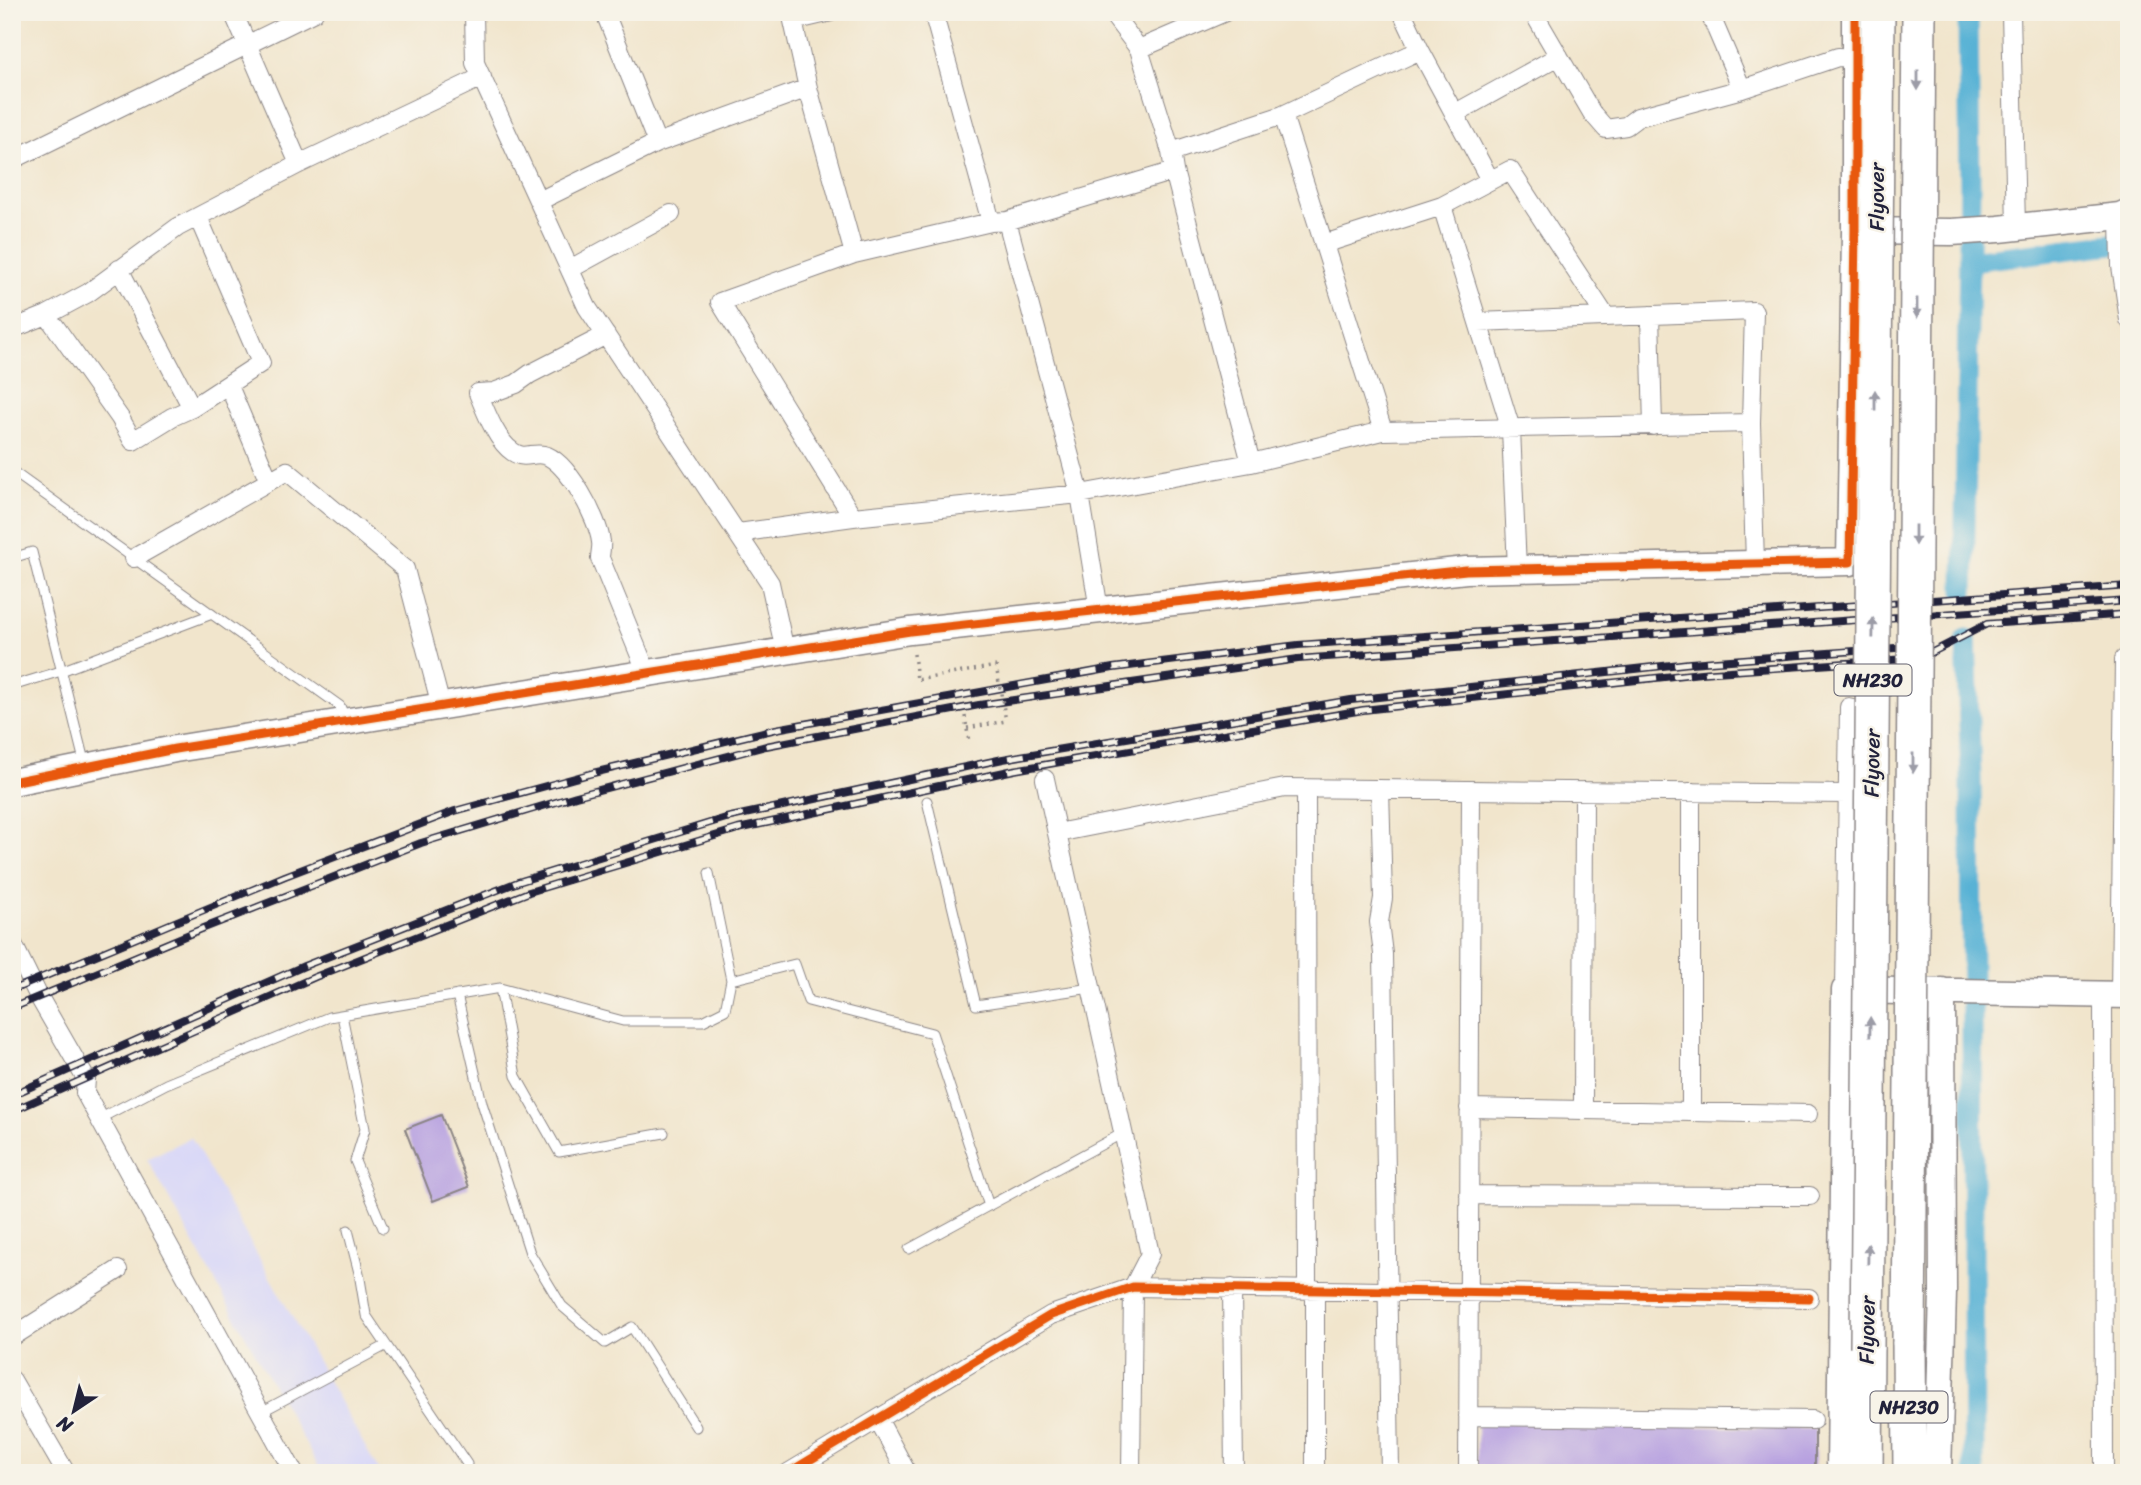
<svg xmlns="http://www.w3.org/2000/svg" width="2141" height="1485" viewBox="0 0 2141 1485" font-family="Sriracha,sans-serif">
  <style>
    .built { fill: #d8d7f8 }
    .lines { fill: none; stroke-linecap: round; stroke-linejoin: round }
    .canal { stroke: #58b2d5; stroke-width: 21 }
    .building { fill: #b7a1e0 }
    .lane-casing { stroke: #8a8484; stroke-width: 11 }
    .street-casing { stroke: #8a8484; stroke-width: 20 }
    .secondary-casing { stroke: #8a8484; stroke-width: 29 }
    .highway-casing { stroke: #8a8484; stroke-width: 36 }
    .path { stroke: #8a8484; stroke-width: 3.5; stroke-dasharray: 2 5; stroke-linecap: butt }
    .lane { stroke: #fff; stroke-width: 9 }
    .street { stroke: #fff; stroke-width: 18 }
    .secondary { stroke: #fff; stroke-width: 26 }
    .highway { stroke: #fff; stroke-width: 33 }
    .rail-casing { stroke: #22223b; stroke-width: 8 }
    .rail { stroke: #f7f3e8; stroke-width: 5; stroke-dasharray: 16; stroke-linecap: butt }
    .highway-bridge-casing { stroke: #8a8484; stroke-width: 36; stroke-linecap: butt }
    .path-bridge { stroke: #8a8484; stroke-width: 3.5; stroke-dasharray: 2 5; stroke-linecap: butt }
    .highway-bridge { stroke: #fff; stroke-width: 33 }
    .cycleway-casing { stroke: #f7f3e8; stroke-width: 13 }
    .cycleway { stroke: #e8590c; stroke-width: 9 }
    .oneway { fill: #9c9ca7 }
    .labels { text-anchor: middle; stroke-width: 5; stroke-linejoin: round; paint-order: stroke }
    .shield { fill: #f7f3e8; stroke: #62616f; stroke-width: 2 }
    .shield-label { font-size: 19px; font-weight: bold; fill: #22223b }
    .street-label { font-size: 21px; fill: #22223b; stroke: #f7f3e8 }
  </style>
  <rect width="100%" height="100%" fill="#f7f3e8"/>
  <filter id="ink" filterUnits="userSpaceOnUse"><feTurbulence type="fractalNoise" baseFrequency=".0143" numOctaves="2"/><feDisplacementMap in="SourceGraphic" scale="14" xChannelSelector="R" yChannelSelector="G"/><feConvolveMatrix kernelMatrix="1 2 1 2 8 2 1 2 1" color-interpolation-filters="sRGB"/></filter>
  <filter id="wash" filterUnits="userSpaceOnUse"><feTurbulence type="fractalNoise" baseFrequency=".00686" numOctaves="4" result="noise"/><feDisplacementMap in="SourceGraphic" scale="28" xChannelSelector="R" yChannelSelector="G"/><feGaussianBlur stdDeviation="1.57" result="paint"/><feColorMatrix in="noise" values="0 0 0 0 0 0 0 0 0 0 0 0 0 0 0 0 0 1.4 0 .05"/><feComposite in="paint" operator="in"/></filter>
  <g filter="url(#wash)">
    <rect width="100%" height="100%" fill="#f1e5cc"/>
    <!-- built -->
    <path class="built" d="M191,1137L380,1473H322L147,1159Z"/>
    <g class="lines">
      <!-- canal -->
      <path class="canal" d="M1969,261L2129,242
        M1964,591L1970,185L1968,12
        M1966,639L1971,778L1974,1473"/>
    </g>
    <g id="blocks">
      <!-- building -->
      <path class="building" d="M441,1115L469,1187L433,1201L405,1129Z
        M1477,1422L1815,1429V1473H1477Z"/>
    </g>
  </g>
  <g filter="url(#ink)">
    <use href="#blocks" fill-opacity="0" stroke="#8a8484" stroke-width="2"/>
    <g class="lines">
      <defs>
        <path id="lane" d="M12,471L340,706L346,720
          M12,558L32,552L85,765
          M12,686L61,671L212,614
          M927,801L976,1005L1091,988
          M731,980L795,964L808,1001L932,1033L989,1206
          M500,988L516,1076L559,1152L664,1133
          M457,995L482,1103L530,1253L562,1306L605,1343L632,1327L696,1427
          M342,1015L365,1129L355,1161L383,1228
          M99,1119L166,1084L329,1017L500,988L623,1021H703L725,1010L731,980L709,873
          M348,1230L359,1273L366,1315L467,1464
          M909,1249L1123,1133
          M261,1412L385,1346"/>
        <path id="street" d="M233,12L299,164L482,77
          M474,12L475,63L587,307L770,583L785,651
          M791,12L808,88L854,254
          M933,12L991,222
          M1402,12L1420,50
          M1533,12L1592,113L1606,129L1626,126L1638,117L1742,89L1838,57L1855,58
          M1709,12L1742,89
          M2011,12L2016,227
          M793,21L831,12
          M1139,49L1225,12
          M1454,114L1559,56
          M1283,115L1420,50L1490,180
          M657,143L808,88
          M1171,152L1283,115L1383,431L1251,463
          M12,160L314,12
          M539,201L657,143L607,18
          M1442,206L1510,170L1606,317
          M2120,216L2121,266L2129,320
          M1007,221L1174,171
          M1324,244L1442,206L1511,429L1517,569
          M119,269L192,408
          M570,269L671,214
          M47,315L120,418L133,441L172,417L192,408L261,363L198,217
          M1650,315L1653,426
          M1478,322L1754,311L1751,423L1755,564
          M12,329L47,315L88,293L178,227L299,164
          M606,335L530,374L516,384L494,392L478,393C485,410 497,442 513,452C525,460 532,452 544,455C567,460 599,520 601,542C602,547 600,553 600,558L647,673
          M229,386L269,481
          M1383,431L1751,423
          M853,517L720,302L854,254L991,222L1007,221L1080,494L1099,610
          M738,533L853,517L1080,494L1251,463L1174,171L1171,152L1139,49L1111,12
          M134,558L287,471L405,569L441,706
          M1045,779L1150,1254L1133,1287L1131,1473
          M1306,788L1307,1289
          M1380,789L1383,898L1379,922L1383,954L1390,1473
          M1057,833L1285,788L1848,794
          M12,942L39,997L86,1079L85,1093L294,1473
          M1845,990L1849,707
          M2103,993L2104,1473
          M2120,995L2124,659H2129
          M1469,1108L1808,1114
          M1583,1110L1584,791
          M1691,1111V792
          M1469,1195L1810,1196
          M1232,1288L1234,1473
          M12,1337L118,1270
          M12,1380L66,1473
          M1468,1416L1813,1420
          M878,1419L907,1473
          M788,1473L1051,1315L1133,1287L1809,1298
          M1315,1473V1289
          M1468,1473L1471,790"/>
        <path id="secondary" d="M1857,231L1951,232L1999,229L2120,216L2129,212
          M12,782L175,749L910,631L1466,570L1850,562L1855,231V12
          M1840,1473L1845,990L2129,995
          M1938,1473L1943,1292L1942,991"/>
        <path id="highway" d="M1909,1342L1910,1473
          M1866,1473L1867,1347"/>
      </defs>
      <!-- lane casing -->
      <use href="#lane" class="lane-casing"/>
      <!-- street casing -->
      <use href="#street" class="street-casing"/>
      <!-- secondary casing -->
      <use href="#secondary" class="secondary-casing"/>
      <!-- highway casing -->
      <use href="#highway" class="highway-casing"/>
      <!-- path -->
      <path class="path" d="M914,654L917,680L996,666
        M965,716L969,742
        M967,728L1006,721"/>
      <!-- lane -->
      <use href="#lane" class="lane"/>
      <!-- street -->
      <use href="#street" class="street"/>
      <!-- secondary -->
      <use href="#secondary" class="secondary"/>
      <!-- highway -->
      <use href="#highway" class="highway"/>
      <defs>
        <path id="rail" d="M12,990L285,876L455,811L593,773L776,729L1113,668L1298,645L2129,586
          M12,1008L204,928L421,843L576,796L766,746L854,729L979,705L1298,659L2129,601
          M12,1095L304,966L518,882L726,818L1003,759L1351,700L1690,663L1909,647
          M12,1111L315,977L529,892L738,829L1014,770L1363,710L1701,673L1921,658L1987,624L2129,614"/>
      </defs>
      <!-- rail casing -->
      <use href="#rail" class="rail-casing"/>
      <!-- rail -->
      <use href="#rail" class="rail"/>
      <defs>
        <path id="highway-bridge" d="M1909,1342L1919,12
          M1867,1347L1878,12"/>
      </defs>
      <!-- highway-bridge casing -->
      <use href="#highway-bridge" class="highway-bridge-casing"/>
      <!-- path-bridge -->
      <path class="path-bridge" d="M996,666L1006,721"/>
      <!-- highway-bridge -->
      <use href="#highway-bridge" class="highway-bridge"/>
      <defs>
        <path id="cycleway" d="M12,782L175,749L910,631L1466,570L1850,562L1855,231V12
          M788,1473L1051,1315L1133,1287L1809,1298"/>
      </defs>
      <!-- cycleway casing -->
      <use href="#cycleway" class="cycleway-casing"/>
      <!-- cycleway -->
      <use href="#cycleway" class="cycleway"/>
    </g>
    <!-- one-way arrows -->
    <defs><path id="oneway-solid" d="M-6-.8H1V-3.2L6.5 0L1 3.2V.8H-6Z" transform="scale(1.75)"/></defs>
    <g class="oneway">
      <use href="#oneway-solid" transform="translate(1918 80) rotate(90)"/>
      <use href="#oneway-solid" transform="translate(1917 308) rotate(90)"/>
      <use href="#oneway-solid" transform="translate(1875 400) rotate(-90)"/>
      <use href="#oneway-solid" transform="translate(1915 535) rotate(90)"/>
      <use href="#oneway-solid" transform="translate(1873 628) rotate(-89)"/>
      <use href="#oneway-solid" transform="translate(1913 763) rotate(90)"/>
      <use href="#oneway-solid" transform="translate(1870 1027) rotate(-89)"/>
      <use href="#oneway-solid" transform="translate(1868 1254) rotate(-89)"/>
    </g>
  </g>
  <g class="labels">
    <!-- shield labels -->
    <g class="shield">
      <rect x="1834.5" y="664.5" width="77" height="31" rx="5"/>
      <rect x="1870.5" y="1391.5" width="77" height="31" rx="5"/>
    </g>
    <g class="shield-label">
      <text x="1873" y="687">NH230</text>
      <text x="1909" y="1414">NH230</text>
    </g>
    <!-- street labels -->
    <g class="street-label">
      <text transform="translate(1877 197) rotate(-90)" y="7">Flyover</text>
      <text transform="translate(1872 763) rotate(-89)" y="7">Flyover</text>
      <text transform="translate(1867 1330) rotate(-89)" y="7">Flyover</text>
    </g>
  </g>
  <!-- margin -->
  <rect width="2141" height="1485" fill="none" stroke="#f7f3e8" stroke-width="42"/>
  <!-- north arrow -->
  <g transform="translate(74 1411) rotate(215)" stroke="#f7f3e8" stroke-width="5" paint-order="stroke">
  <path d="M0-5L12 26L0 18L-12 26Z" fill="#22223b"/>
  <text y="-10" font-size="19" font-weight="bold" text-anchor="middle" fill="#22223b">N</text>
  </g>
</svg>
